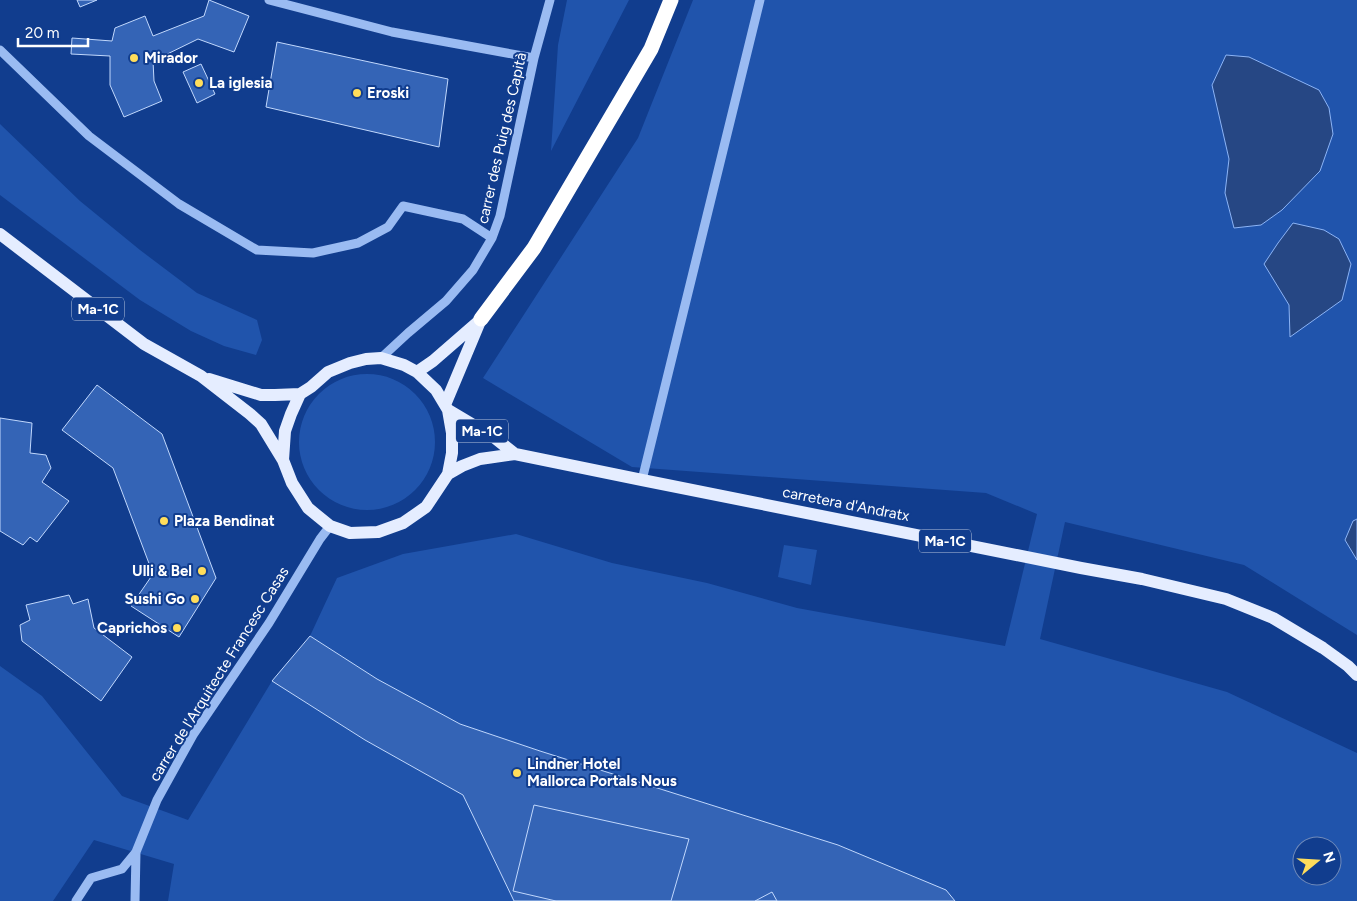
<svg xmlns="http://www.w3.org/2000/svg" width="1357" height="901" viewBox="0 0 1357 901" font-family="Figtree,sans-serif">
  <style>
    .green { fill: #2054ac; fill-rule: evenodd }
    .water { fill: #264784; stroke: #8cb4f6 }
    .building { fill: #3464b6; stroke: #c1d8fd }
    .lines { fill: none; stroke-linecap: round; stroke-linejoin: round }
    .minor { stroke: #9abbf2; stroke-width: 9 }
    .major { stroke: #e5edff; stroke-width: 12 }
    .highway { stroke: #fff; stroke-width: 15 }
    .poi-dot { fill: #ffdd5b; stroke: #113d8e; stroke-width: 2 }
    .labels { text-anchor: middle; stroke-width: 4; stroke-linejoin: round; paint-order: stroke }
    .shield { fill: #113d8e; stroke: #b8c5dd; stroke-width: 1 }
    .shield-label { font-size: 14px; font-weight: bold; fill: #fff }
    .poi-label { font-size: 15px; font-weight: bold; fill: #fff; stroke: #113d8e; text-anchor: start }
    .street-label { font-size: 15px; fill: #fff; stroke: #113d8e }
  </style>
  <rect width="100%" height="100%" fill="#113d8e"/>
  <!-- green -->
  <path class="green" d="M567,0H629L551,151L558,45Z
    M693,0H1357V635L1244,565L1065,522L1040,639L1227,692L1357,753V901H955L945,890L838,845L540,751L460,724L377,679L310,636L337,578L403,554L516,534L612,563L707,583L797,608L1005,646L1037,514L986,493L632,467L483,378L638,138ZM1302,846H1332V876H1302Z
    M0,124L80,201L140,250L197,293L257,320L262,340L256,355L224,346L191,331L140,300L0,195Z
    M299 442a68 68 0 1 1 136 0a68 68 0 1 1-136 0Z
    M784,545L817,550L811,585L778,577Z
    M0,666L42,696L122,796L188,820L272,681L365,740L463,795L514,901H168L174,864L94,840L53,901H0Z"/>
  <!-- water -->
  <path class="water" d="M1226,55L1249,57L1319,90L1329,108L1333,134L1320,171L1282,210L1261,225L1234,228L1225,193L1229,159L1212,85Z
    M1293,223L1324,230L1339,239L1351,264L1342,300L1290,337L1289,305L1264,264L1278,243Z
    M1357,519V560L1345,540L1353,521Z"/>
  <!-- building -->
  <path class="building" d="M77,0H97L80,7Z
    M209,0L249,16L234,52L198,39L153,61L154,81L162,101L124,117L110,85V56L71,54L72,38L112,41L115,28L145,16L153,36L204,16Z
    M277,42L448,79L439,147L266,107Z
    M201,64L215,94L197,103L183,72Z
    M97,385L162,434L216,578L179,637L131,606L153,574L113,468L62,430Z
    M0,418L32,423L30,453L46,455L51,468L42,482L69,501L37,542L30,537L23,545L0,531Z
    M69,595L73,604L88,599L94,628L132,657L101,701L22,641L20,625L30,620L26,605Z
    M310,636L377,679L460,724L540,751L838,845L946,890L955,901H514L463,795L365,740L272,681Z
    M534,805L689,839L671,901H556L513,891Z
    M772,892L777,901H755Z"/>
  <g class="lines">
    <!-- minor -->
    <path class="minor" d="M269,0L392,32L534,58
      M0,50L89,136L179,204L257,250L313,253L358,243L388,227L403,206L463,219L492,238
      M381,358L408,333L446,301L473,270L492,238L500,216L534,58L550,0
      M642,480L760,0
      M76,901L91,878L122,869L136,852
      M135,901L136,852L157,800L193,735L269,623L320,539L330,526"/>
    <!-- major -->
    <path class="major" d="M0,234L144,344L201,376L250,414L261,424L283,460
      M381,358L404,365L417,372L436,390L448,410L452,433V453L448,474L426,507L403,523L378,532L350,533L330,526L308,508L292,483L283,460L285,431L291,414L300,394L311,387L328,372L350,363L366,359Z
      M417,372L433,361L479,321
      M209,379L261,395H275L300,394
      M445,405L481,319
      M448,410L495,438L515,454
      M448,474L462,466L480,459L515,454L642,480L1081,568L1142,579L1226,599L1273,618L1323,648L1348,666L1357,675"/>
    <!-- highway -->
    <path class="highway" d="M481,319L534,248L651,49L671,0"/>
  </g>
  <!-- markers -->
  <g class="poi-dot">
    <circle cx="134" cy="58" r="5"/>
    <circle cx="199" cy="83" r="5"/>
    <circle cx="357" cy="93" r="5"/>
    <circle cx="164" cy="521" r="5"/>
    <circle cx="202" cy="571" r="5"/>
    <circle cx="195" cy="599" r="5"/>
    <circle cx="177" cy="628" r="5"/>
    <circle cx="517" cy="773" r="5"/>
  </g>
  <g class="labels">
    <!-- shield labels -->
    <g class="shield">
      <rect x="72" y="297.5" width="52" height="23" rx="4"/>
      <rect x="456" y="419.5" width="52" height="23" rx="4"/>
      <rect x="919" y="529.5" width="52" height="23" rx="4"/>
    </g>
    <g class="shield-label">
      <text x="98" y="314">Ma-1C</text>
      <text x="482" y="436">Ma-1C</text>
      <text x="945" y="546">Ma-1C</text>
    </g>
    <!-- poi labels -->
    <g class="poi-label">
      <text x="144" y="63">Mirador</text>
      <text x="209" y="88">La iglesia</text>
      <text x="367" y="98">Eroski</text>
      <text x="174" y="526">Plaza Bendinat</text>
      <text x="192" y="576" text-anchor="end">Ulli &amp; Bel</text>
      <text x="185" y="604" text-anchor="end">Sushi Go</text>
      <text x="167" y="633" text-anchor="end">Caprichos</text>
      <text x="527" y="769">Lindner Hotel<tspan x="527" dy="17">Mallorca Portals Nous</tspan></text>
    </g>
    <!-- street labels -->
    <g class="street-label">
      <text transform="translate(502 138) rotate(-77)" y="5">carrer des Puig des Capità</text>
      <text transform="translate(846 504) rotate(11)" y="5">carretera d'Andratx</text>
      <text transform="translate(219 674) rotate(-58)" y="5">carrer de l'Arquitecte Francesc Casas</text>
    </g>
  </g>
  <!-- north arrow -->
  <g transform="translate(1317 861) rotate(72)"><circle r="24" fill="#113d8e" stroke="#708bbb"/>
  <path d="M0-4L9 19L0 12L-9 19Z" fill="#ffdd5b"/>
  <text y="-8" font-size="14" font-weight="bold" text-anchor="middle" fill="#ffffff">N</text>
  </g>
  <!-- scale -->
  <path d="M18 38v8h70v-8" fill="none" stroke="#ffffff" stroke-width="2.5"/>
  <text x="25" y="38" font-size="15" fill="#ffffff" stroke="#113d8e" stroke-width="4" paint-order="stroke">20 m</text>
</svg>
